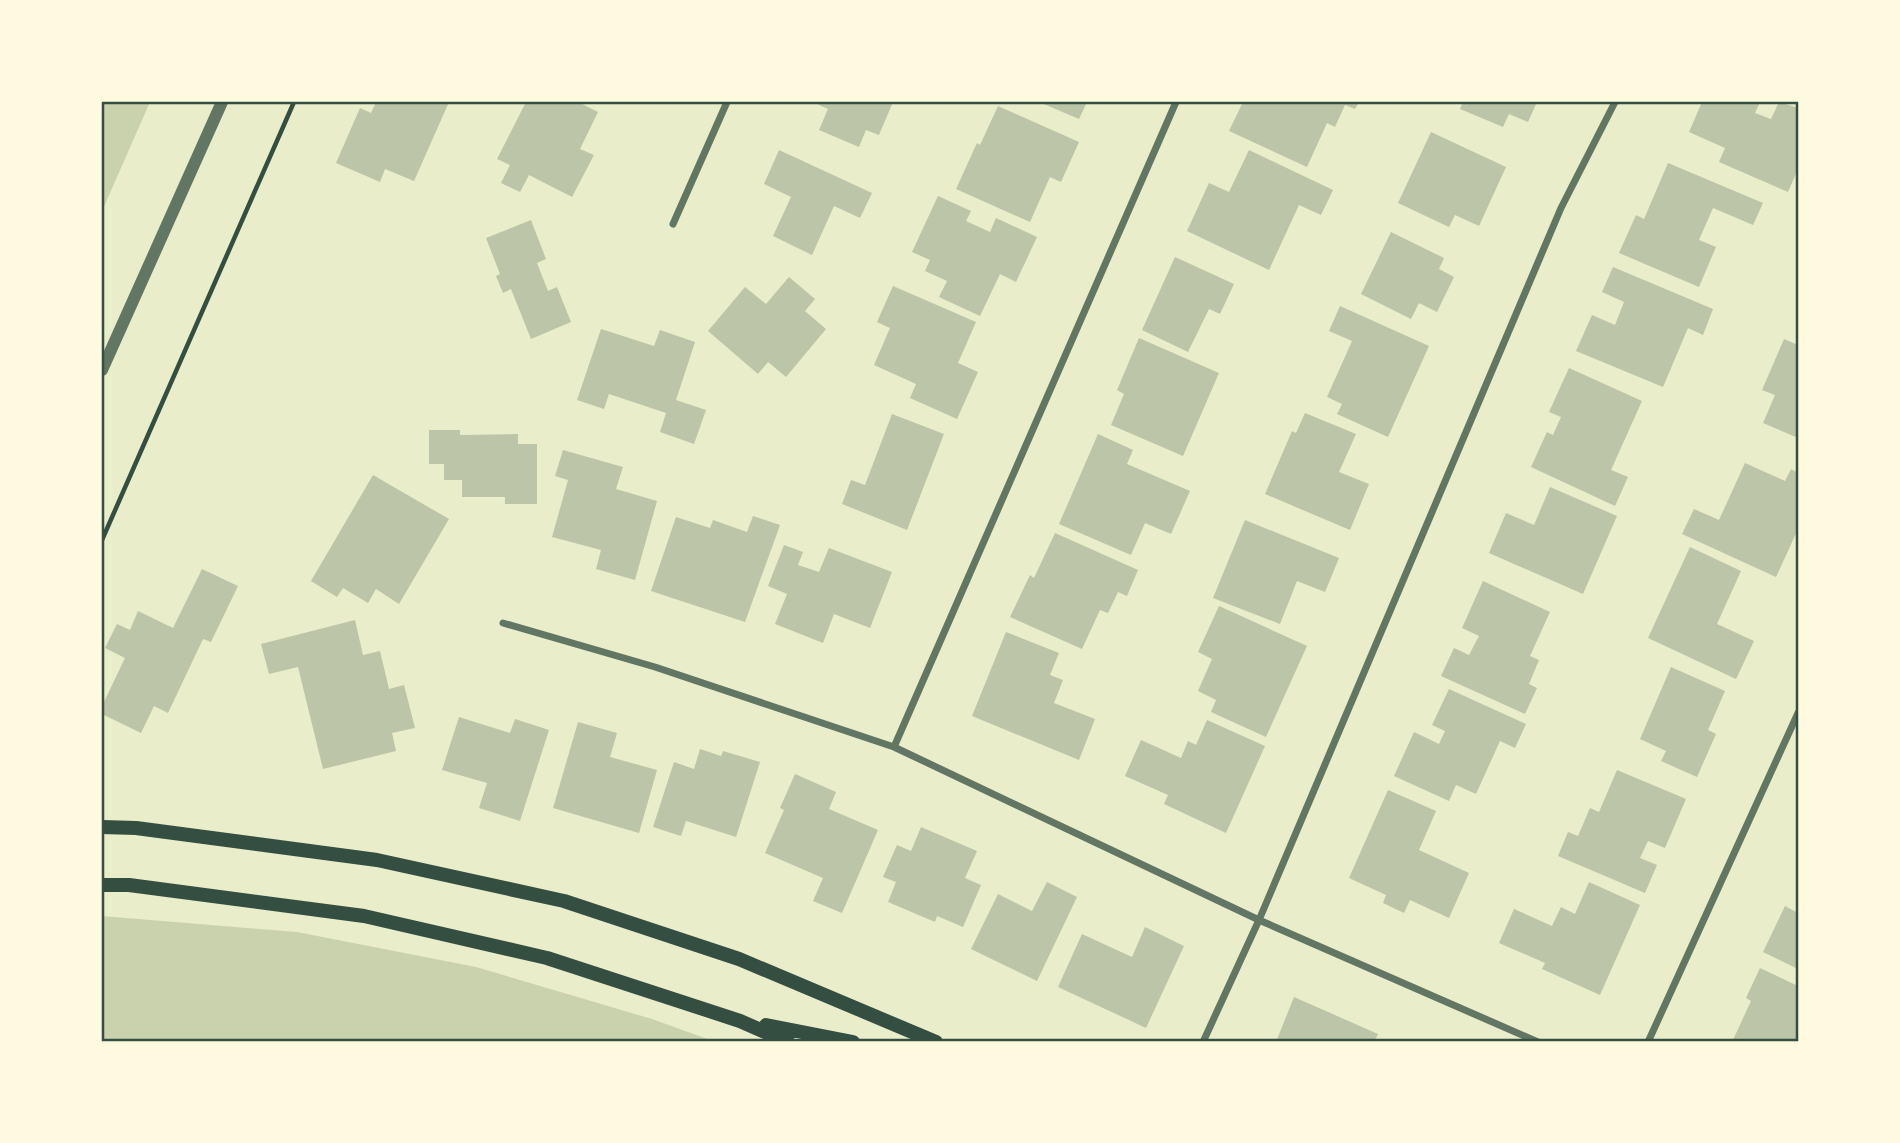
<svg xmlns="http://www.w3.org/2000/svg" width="1900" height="1143" viewBox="0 0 1900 1143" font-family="Karla,sans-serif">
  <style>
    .green { fill: #cad2ad }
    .building { fill: #bcc5a7 }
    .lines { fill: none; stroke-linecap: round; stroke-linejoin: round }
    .path { stroke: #344e41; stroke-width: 4.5 }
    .minor { stroke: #617663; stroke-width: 7 }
    .tertiary { stroke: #617663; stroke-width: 12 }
    .secondary { stroke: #344e41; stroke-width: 14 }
    .neatline { fill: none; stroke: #344e41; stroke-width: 2.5 }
  </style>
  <rect width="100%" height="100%" fill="#e9edc9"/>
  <!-- green -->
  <path class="green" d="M102,102H150L102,211Z
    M102,916L297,932L476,967L652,1019L713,1041H102Z"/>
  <!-- building -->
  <path class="building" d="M376,102H449L414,181L385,169L380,182L336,163L360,108L371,113Z
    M526,102H578L598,112L580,149L594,155L572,197L529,175L520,192L501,183L510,165L497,159Z
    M818,102H893L879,135L866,130L859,147L819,130L828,109L817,104Z
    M1039,102H1087L1079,119Z
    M1243,102H1359L1355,109L1345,105L1335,127L1327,123L1307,167L1229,131Z
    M1463,102H1537L1528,122L1509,114L1503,127L1460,109Z
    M1702,102H1760L1755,113L1771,119L1779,102L1798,108V169L1788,192L1719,162L1725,148L1689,132Z
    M998,106L1079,142L1061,182L1050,177L1030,222L956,189L977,143L980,145Z
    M1431,132L1506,167L1479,226L1455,215L1449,227L1398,203Z
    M779,150L872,193L860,218L834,206L812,255L773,236L791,197L764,184Z
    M1249,150L1333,190L1321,215L1299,205L1269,270L1187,231L1209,183L1229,192Z
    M1668,163L1763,203L1753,225L1713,208L1699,240L1716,247L1699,287L1619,253L1636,215L1644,219Z
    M938,196L971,211L966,221L990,232L996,218L1037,237L1016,282L1000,274L980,316L939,297L947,281L925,271L930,260L912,252Z
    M531,220L546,259L537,263L548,291L557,287L571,322L531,339L511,289L503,293L496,276L500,274L486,238Z
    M1391,232L1444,258L1439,269L1454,277L1437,312L1419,303L1411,319L1361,294Z
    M1175,257L1234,284L1220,314L1209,309L1188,352L1142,330Z
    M1613,267L1713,309L1703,335L1688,328L1663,387L1576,351L1592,315L1615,325L1624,302L1602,292Z
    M789,277L815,299L805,311L826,329L786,377L768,362L758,374L708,331L745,287L766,304Z
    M893,286L976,322L958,363L978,372L957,419L910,398L916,384L874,365L890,328L877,322Z
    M1340,306L1429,346L1388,437L1337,414L1342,404L1327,397L1352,341L1329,331Z
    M601,329L654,346L660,330L695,342L676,400L706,410L694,444L660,432L666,413L609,394L604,409L577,400Z
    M1139,338L1219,373L1183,456L1111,425L1124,394L1117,390Z
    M1784,339L1798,345V438L1763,423L1775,395L1762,390Z
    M1569,368L1642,401L1611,470L1628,477L1615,506L1531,467L1547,432L1553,435L1561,417L1549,412Z
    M1305,413L1356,434L1339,472L1369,484L1350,530L1265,494L1292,431L1296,433Z
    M892,414L944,434L907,530L842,504L851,480L865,485Z
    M429,430H460V435L518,434V444H537V504H505V497H462V480H444V464H429Z
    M1098,434L1133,450L1127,464L1190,491L1171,534L1145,523L1131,555L1059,524Z
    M563,450L623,467L616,489L657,501L635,580L596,569L601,550L552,537L568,480L555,476Z
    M1745,463L1785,481L1791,469L1798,473V529L1776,577L1682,534L1694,509L1719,520Z
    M373,475L449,519L399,604L376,589L368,603L343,588L337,597L311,581Z
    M1550,487L1617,516L1583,594L1489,553L1506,513L1534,525Z
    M753,516L780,525L745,622L651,591L676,517L710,528L713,520L747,532Z
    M1245,520L1339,558L1325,592L1297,581L1280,624L1213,598Z
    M1055,533L1138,570L1127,596L1118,592L1108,613L1100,610L1082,649L1010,617L1030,575L1034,578Z
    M784,545L803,552L798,565L819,572L829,548L892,572L870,628L834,614L823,643L775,624L787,594L768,586Z
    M1690,547L1741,571L1717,624L1754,641L1736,679L1648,638Z
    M202,569L238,586L211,642L203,639L168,713L154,706L141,733L102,714V706L125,658L105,648L117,624L130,630L138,611L173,628Z
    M1483,581L1550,612L1530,656L1539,660L1529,684L1537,688L1525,714L1441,676L1454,648L1469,655L1479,636L1462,628Z
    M1219,606L1307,646L1266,737L1211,712L1216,700L1198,691L1212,659L1198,652Z
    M355,620L363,655L380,651L389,689L404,685L415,728L392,733L396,751L323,769L298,667L269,674L261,644Z
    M1006,632L1059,653L1050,675L1063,680L1054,703L1095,719L1079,760L972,716Z
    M1671,667L1725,691L1708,730L1716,734L1697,777L1661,761L1666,751L1640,739Z
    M1449,689L1526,724L1515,748L1500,741L1476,794L1456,785L1449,801L1394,776L1414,732L1439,744L1445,731L1432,725Z
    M459,717L510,733L515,719L549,730L520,821L479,808L487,783L442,770Z
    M1207,720L1265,746L1226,833L1164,804L1168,795L1125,776L1141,740L1181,758L1188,741L1196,745Z
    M578,722L617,733L610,757L657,770L639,833L553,808Z
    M700,749L721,756L723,751L760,762L736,837L686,821L681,836L653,827L674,762L694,769Z
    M1617,770L1686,799L1665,848L1648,841L1640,858L1657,865L1645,893L1558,856L1568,832L1578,836L1590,808L1599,812Z
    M795,774L836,792L829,809L878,830L842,913L813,901L823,878L765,853L784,810L780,808Z
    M1388,790L1436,811L1419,850L1469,873L1449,918L1410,900L1404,913L1383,903L1386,895L1349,878Z
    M921,827L977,851L965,878L981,885L963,927L937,916L935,922L888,902L896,882L883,877L897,845L911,851Z
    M1047,882L1077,897L1037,981L971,949L998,894L1032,911Z
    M1589,882L1640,905L1600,995L1542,969L1545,963L1499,943L1514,909L1552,926L1561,907L1575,914Z
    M1785,906L1798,913V969L1763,952Z
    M1145,927L1184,946L1146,1028L1058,987L1082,934L1132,957Z
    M1760,968L1798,986V1042H1732L1751,1001L1746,998Z
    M1294,997L1378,1034L1374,1042H1276Z"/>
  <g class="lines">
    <!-- path -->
    <path class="path" d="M102,540L294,102"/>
    <!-- minor -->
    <path class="minor" d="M673,224L727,102
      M503,623L655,667L894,747L1259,920L1538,1042
      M894,747L1176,102
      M1203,1042L1259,920L1561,208L1615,102
      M1648,1042L1798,713"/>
    <!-- tertiary -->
    <path class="tertiary" d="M102,370L222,102"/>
    <!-- secondary -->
    <path class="secondary" d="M102,827L136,828L377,860L564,901L739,959L936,1042
      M102,885H129L364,916L547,958L740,1021L788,1042
      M766,1025L853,1042"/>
  </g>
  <!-- border -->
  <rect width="1900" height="1143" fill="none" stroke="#fefae0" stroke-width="206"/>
  <rect x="103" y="103" width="1694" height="937" class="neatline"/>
</svg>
